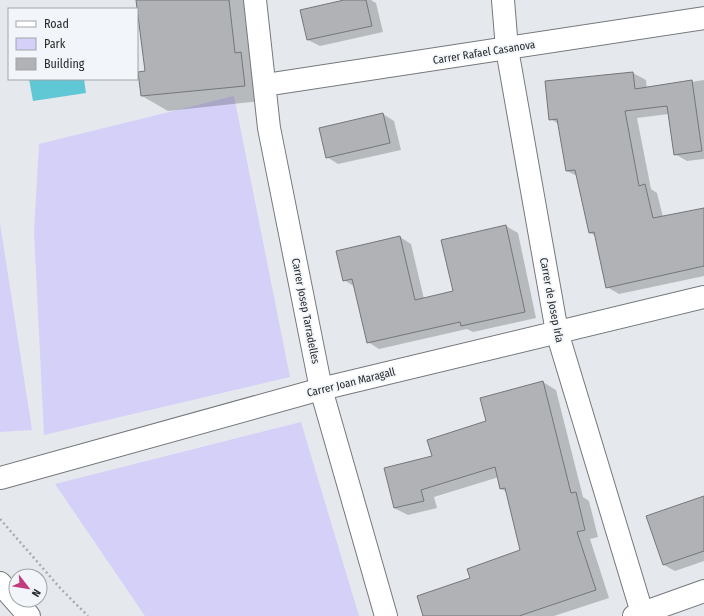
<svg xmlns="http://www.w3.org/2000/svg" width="704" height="616" viewBox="0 0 704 616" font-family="'Fira Sans Condensed',sans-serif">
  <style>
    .green { fill: #d5d0f8 }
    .water { fill: #60c7d4 }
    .shadow { fill: #0003 }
    .building { fill: #b0b2b6; stroke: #74767a }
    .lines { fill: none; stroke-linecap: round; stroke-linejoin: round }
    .minor-casing { stroke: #75787c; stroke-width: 24 }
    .path { stroke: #a7aaad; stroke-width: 2.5; stroke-dasharray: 2 3; stroke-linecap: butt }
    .minor { stroke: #fff; stroke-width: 22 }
    .labels { text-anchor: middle; stroke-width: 3.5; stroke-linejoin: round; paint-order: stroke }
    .street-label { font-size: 11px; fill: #282a2b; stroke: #f2f6fa }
  </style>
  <rect width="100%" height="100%" fill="#e5e9ed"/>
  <!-- green -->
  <path class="green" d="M234,96L290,377L44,435L34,232L39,144Z
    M0,223L32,430L0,432Z
    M301,422L359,616H145L55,484Z"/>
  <!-- water -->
  <path class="water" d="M29,79H84L86,93L33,101Z"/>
  <!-- shadow -->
  <path class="shadow" d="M137,0H257L271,100L168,111L142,96L146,72Z
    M349,0H371L376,3L383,32L320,46L308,40L302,11Z
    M633,73L646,80L647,89L704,80V159L687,161L675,154L669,114L637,118L651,189L657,193L663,217L704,209V276L619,294L607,287L596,236L590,233L577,176L567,171L559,124L550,119L546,82Z
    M383,114L394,121L401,150L338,164L327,157Z
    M506,226L518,233L536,318L473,332L467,329L379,349L368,342L355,287L344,280L400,237L411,244L424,299L454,292Z
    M543,382L556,390L583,497L589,501L598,537L590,539L609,598L554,616H424L471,579L521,551L507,492L501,489L499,477L434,497L437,508L408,515L394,508L433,457Z
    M704,497V561L675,571L664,565Z"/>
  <!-- building -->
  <path class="building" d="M136,0H229L235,53L241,52L245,86L141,96L138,72L145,71Z
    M344,0H366L372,26L307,40L300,10Z
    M633,72L635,89L692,80L702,151L674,155L667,106L625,111L639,186L645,184L653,218L704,208V266L606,288L594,232L589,233L575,170L566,171L557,119L549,120L545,81Z
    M383,113L390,143L326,158L319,128Z
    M506,225L525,312L461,326L460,322L367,343L352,279L343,281L336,251L400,236L415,300L453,291L441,240Z
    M543,381L571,493L576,492L585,530L577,532L596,590L519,616H423L417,596L470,578L467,569L520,550L505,488L500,489L495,467L421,490L424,501L394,508L384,468L432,456L427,440L486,421L480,398Z
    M704,496V551L663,565L646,516Z"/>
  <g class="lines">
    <defs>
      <path id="minor" d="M255,0L269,128L321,389L386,616
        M503,0L507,49L557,332L643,616
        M265,85L704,18
        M1,478L321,389L704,297
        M0,583L29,616
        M634,616L704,591"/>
    </defs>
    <!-- minor casing -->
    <use href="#minor" class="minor-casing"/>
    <!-- path -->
    <path class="path" d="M0,519L61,589L88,616"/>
    <!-- minor -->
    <use href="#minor" class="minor"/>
  </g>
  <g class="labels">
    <!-- street labels -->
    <g class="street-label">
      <text transform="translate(484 52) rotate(-9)" y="4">Carrer Rafael Casanova</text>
      <text transform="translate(552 300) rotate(79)" y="4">Carrer de Josep Irla</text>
      <text transform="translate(306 311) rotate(79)" y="4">Carrer Josep Tarradelles</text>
      <text transform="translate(351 382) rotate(-14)" y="4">Carrer Joan Maragall</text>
    </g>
  </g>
  <!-- legend -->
  <rect x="8" y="8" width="130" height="72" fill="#f2f6fa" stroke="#a1a4a7"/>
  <rect x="16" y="21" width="20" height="6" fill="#ffffff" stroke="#a1a4a7"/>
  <text x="44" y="28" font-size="12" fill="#282a2b">Road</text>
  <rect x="16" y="38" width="20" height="12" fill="#d5d0f8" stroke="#a1a4a7"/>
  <text x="44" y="48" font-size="12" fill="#282a2b">Park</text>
  <rect x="16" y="58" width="20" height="12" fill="#b0b2b6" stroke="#a1a4a7"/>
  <text x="44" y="68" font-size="12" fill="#282a2b">Building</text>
  <!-- north arrow -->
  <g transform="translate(28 588) rotate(121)"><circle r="19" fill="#f2f6fa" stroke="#a1a4a7"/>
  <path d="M0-3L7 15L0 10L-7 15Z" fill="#c23c7d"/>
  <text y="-6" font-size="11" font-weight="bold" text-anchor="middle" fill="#282a2b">N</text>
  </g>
</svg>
